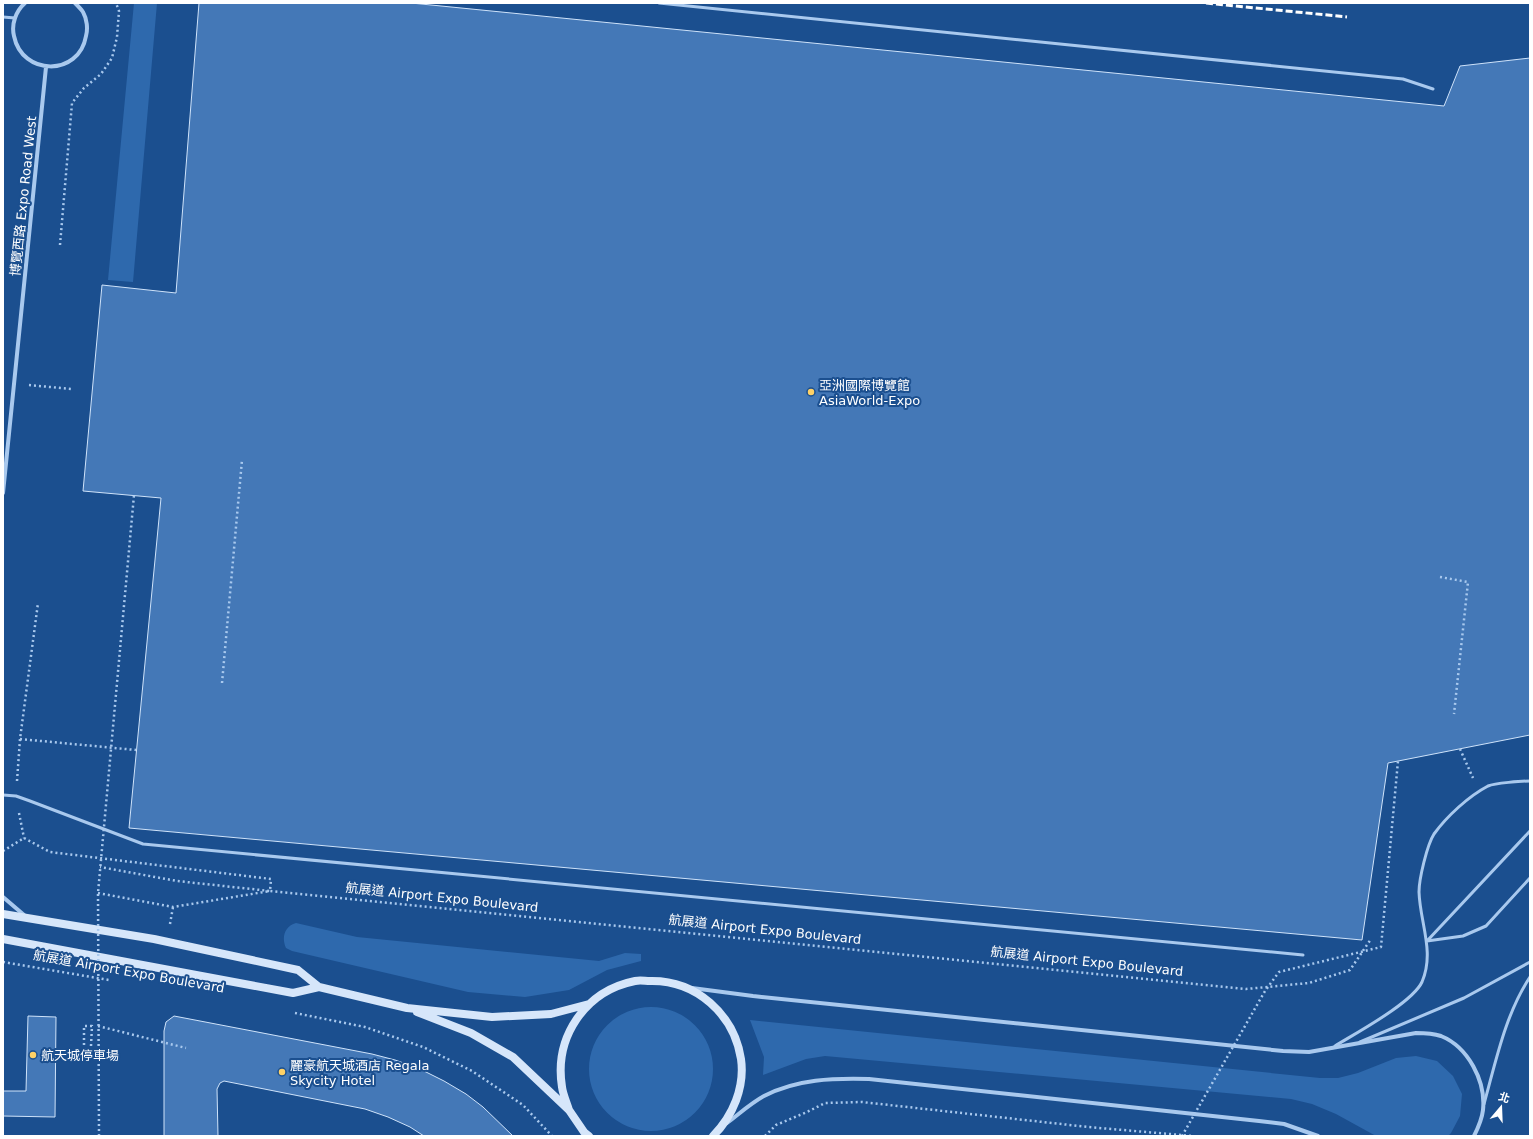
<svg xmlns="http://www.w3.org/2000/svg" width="1533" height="1139" viewBox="0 0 1533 1139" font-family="'DejaVu Sans','Noto Sans TC',sans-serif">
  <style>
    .green { fill: #2e69ad }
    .building { fill: #4478b7; stroke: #cfe3fa }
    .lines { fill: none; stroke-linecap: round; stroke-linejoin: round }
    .path { stroke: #a9c9ee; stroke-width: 2.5; stroke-dasharray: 2 3; stroke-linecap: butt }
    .lane { stroke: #a9c9ee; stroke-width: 3 }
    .street { stroke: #a9c9ee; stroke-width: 4 }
    .secondary { stroke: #d6e6fa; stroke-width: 8 }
    .rail { stroke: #fff; stroke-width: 3; stroke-dasharray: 7 3; stroke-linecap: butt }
    .path-bridge { stroke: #a9c9ee; stroke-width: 2.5; stroke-dasharray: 2 3; stroke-linecap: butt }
    .poi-dot { fill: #ffd166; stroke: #1b4f8f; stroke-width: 1.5 }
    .labels { text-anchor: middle; stroke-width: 4; stroke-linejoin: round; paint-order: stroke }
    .street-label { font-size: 13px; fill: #fff; stroke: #1b4f8f }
    .poi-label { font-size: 13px; fill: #fff; stroke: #1b4f8f; text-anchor: start }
  </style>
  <rect width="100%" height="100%" fill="#1b4f8f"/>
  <!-- green -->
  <path class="green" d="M134,3H157L133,282L108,280Z
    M296,923L357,937L599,961L625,953L641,954V961L607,970L569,990L525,997L468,992L292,951L286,948C281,937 285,926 296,923Z
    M589 1069a62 62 0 1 1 124 0a62 62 0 1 1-124 0Z
    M750,1020L1320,1078H1338L1358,1073L1396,1058L1416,1056L1437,1061L1453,1076L1462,1094L1460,1116L1451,1133L1448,1136H1376L1336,1114L1312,1104L1291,1099L825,1056L806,1059L763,1075L764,1057Z"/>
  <!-- building -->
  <path class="building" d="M199,3H411L1444,106L1460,66L1530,58V735L1388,763L1362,940L129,828L161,498L83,491L102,285L176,293Z
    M28,1016L56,1017L55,1117L3,1116V1091H26Z
    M174,1016L372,1054L395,1060L418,1068L444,1081L466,1094L483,1107L513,1136H424L410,1127L388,1117L365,1109L224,1081L220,1083L217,1089L218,1136H164V1031L166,1022Z"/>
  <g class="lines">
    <!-- path -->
    <path class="path" d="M60,245L72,103L84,88L101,74L112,58L117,37L119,11L116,3
      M29,385L71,389
      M1440,577L1468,582L1454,714
      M222,683L242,460
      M20,739L136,750
      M1460,749L1473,778
      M17,781L20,739L38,603
      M19,813L24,838
      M24,838L50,852L271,879L270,891L177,881L100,867
      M3,851L24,838
      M98,893L173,907L270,891L1246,989L1309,983L1350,970L1371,939
      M170,924L173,907
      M3,962L109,980
      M295,1013L365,1027L423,1047L472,1071L523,1105L552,1136
      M98,1026L186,1048
      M91,1046L92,1026H84V1051H98
      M765,1136L776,1125L807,1112L825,1103L862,1102L1088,1127L1193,1136"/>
    <!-- lane -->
    <path class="lane" d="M659,3L1403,79L1433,89
      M3,17L15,18
      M3,795L16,796L30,801L143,844L1303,955
      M1427,941L1530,831
      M1427,941L1463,936L1486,926L1530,878
      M1360,1042L1464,998L1530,962
      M1335,1046C1356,1033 1412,1003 1422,982C1435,952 1420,923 1419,892C1419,879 1427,845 1434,834C1447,816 1469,796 1488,786C1495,783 1522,781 1530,781
      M1484,1104C1496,1061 1505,1015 1530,977"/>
    <!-- street -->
    <path class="street" d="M25,3C16,11 11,24 14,36C22,76 79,77 86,36C88,29 87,19 83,12C81,9 78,6 75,3
      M3,493L46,67
      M3,897L24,915
      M692,988L753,996L1283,1051L1309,1052L1416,1033C1425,1033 1432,1033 1441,1036C1468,1047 1486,1081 1483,1110C1482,1119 1478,1128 1474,1136
      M727,1123C739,1114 751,1103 764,1096C797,1079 833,1078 869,1079L1259,1121L1284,1124L1318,1136"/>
    <!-- secondary -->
    <path class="secondary" d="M3,914L154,939L298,970L319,987L407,1008L492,1017L551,1014L589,1004
      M3,939L293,993L319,987
      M417,1012L471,1033L513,1057L569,1110L584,1132L589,1136
      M569,1110C567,1103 563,1095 562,1087C554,1037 585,991 635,981C640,980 645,981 650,981C696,980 734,1014 741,1059C745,1087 733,1116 713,1136"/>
    <!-- rail -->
    <path class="rail" d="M1206,3L1347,17"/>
    <!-- path-bridge -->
    <path class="path-bridge" d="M99,1136L98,893L134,495
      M1182,1136L1265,991L1279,972L1381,947L1398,761"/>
  </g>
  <!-- markers -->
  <g class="poi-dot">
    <circle cx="811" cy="392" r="4"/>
    <circle cx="33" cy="1055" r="4"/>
    <circle cx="282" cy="1072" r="4"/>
  </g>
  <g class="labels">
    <!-- street labels -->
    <g class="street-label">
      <text transform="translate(23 196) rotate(-84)" y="5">博覽西路 Expo Road West</text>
      <text transform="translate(442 897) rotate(6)" y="5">航展道 Airport Expo Boulevard</text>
      <text transform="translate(765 929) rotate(6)" y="5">航展道 Airport Expo Boulevard</text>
      <text transform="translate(1087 961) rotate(6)" y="5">航展道 Airport Expo Boulevard</text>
      <text transform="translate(129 971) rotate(10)" y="5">航展道 Airport Expo Boulevard</text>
    </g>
    <!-- poi labels -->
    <g class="poi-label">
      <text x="819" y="390">亞洲國際博覽館<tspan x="819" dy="15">AsiaWorld-Expo</tspan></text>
      <text x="41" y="1060">航天城停車場</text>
      <text x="290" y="1070">麗豪航天城酒店 Regala<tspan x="290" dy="15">Skycity Hotel</tspan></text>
    </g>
  </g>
  <!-- border -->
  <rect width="1533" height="1139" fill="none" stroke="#ffffff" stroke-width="8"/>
  <!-- north arrow -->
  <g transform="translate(1501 1107) rotate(19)" stroke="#1b4f8f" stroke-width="3" paint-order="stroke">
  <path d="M0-3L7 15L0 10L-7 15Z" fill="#ffffff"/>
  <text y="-6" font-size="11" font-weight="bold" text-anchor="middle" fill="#ffffff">北</text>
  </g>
</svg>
